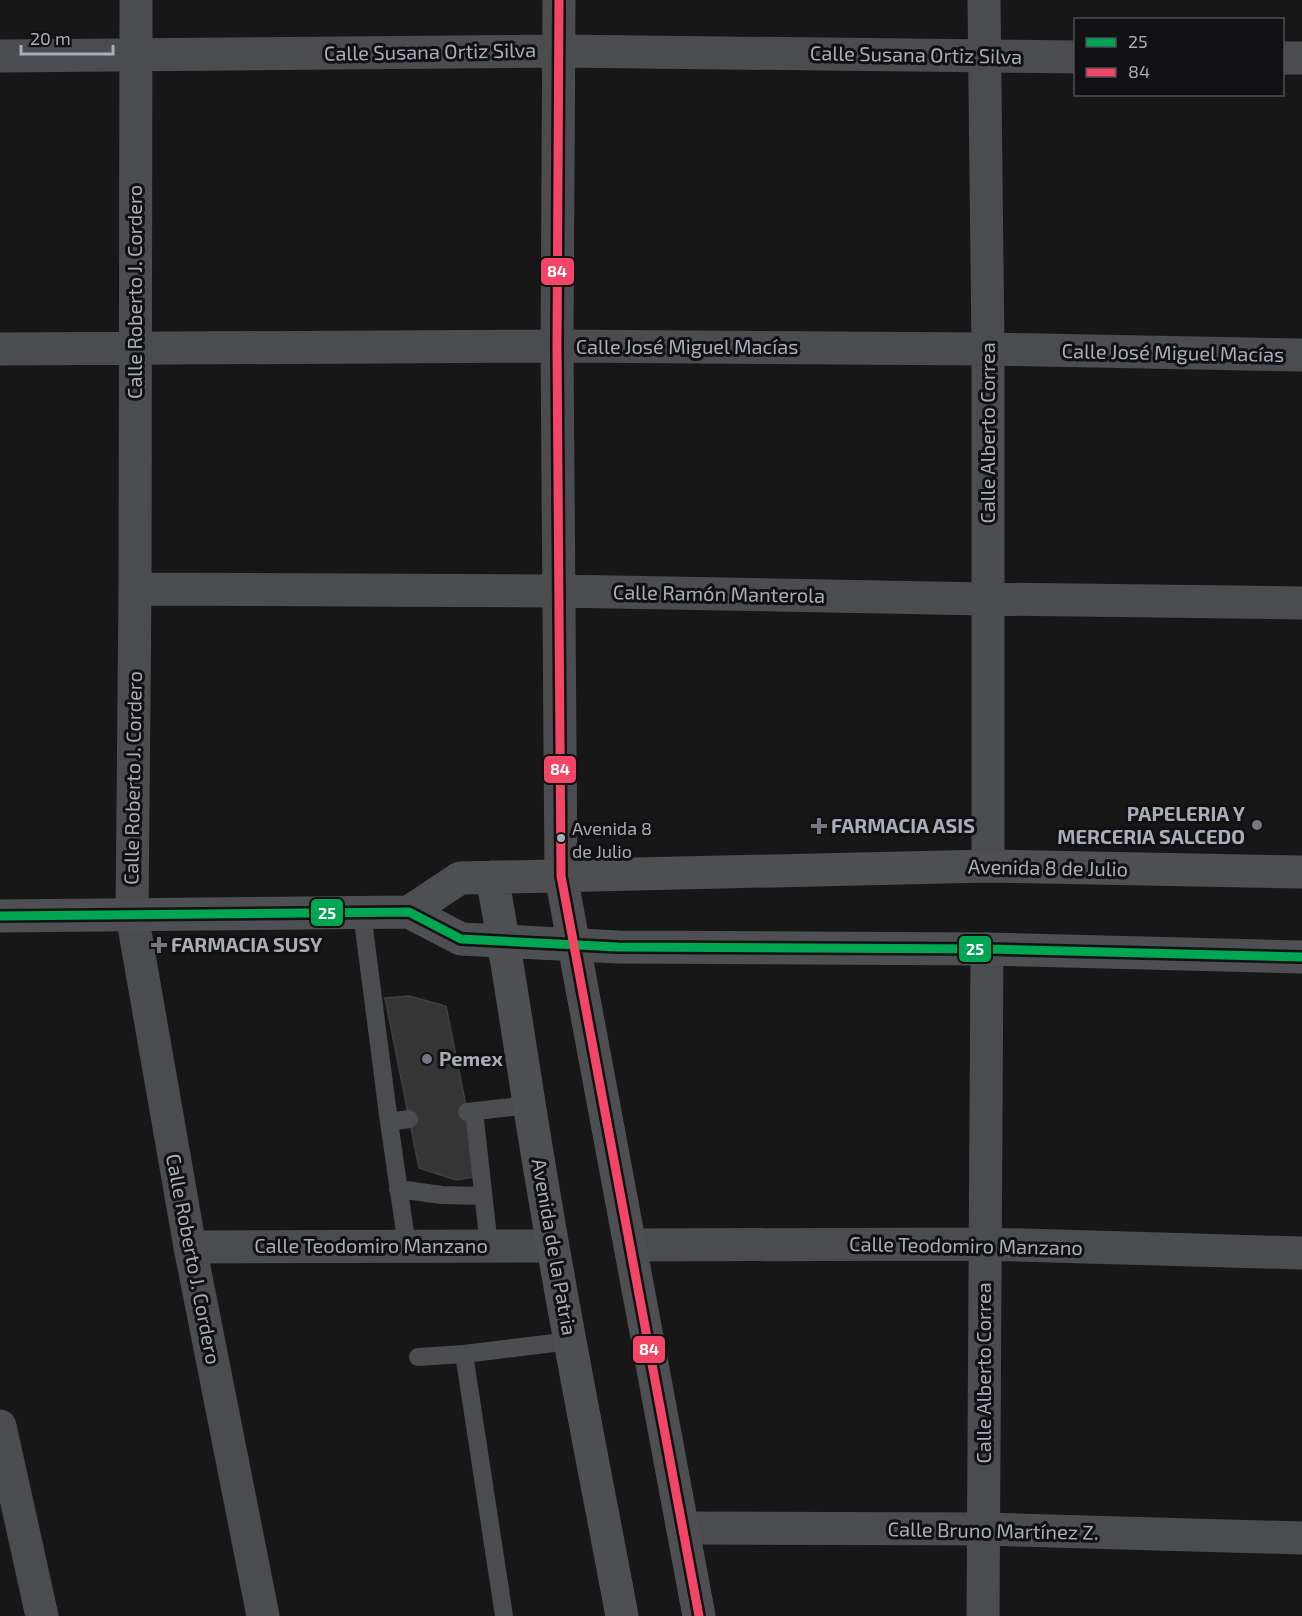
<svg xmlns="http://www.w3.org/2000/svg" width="1302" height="1616" viewBox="0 0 1302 1616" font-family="'Exo 2',sans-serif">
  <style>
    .building { fill: #353536; stroke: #3f4043; stroke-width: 1.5 }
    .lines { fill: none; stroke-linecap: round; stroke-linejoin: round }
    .lane { stroke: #4b4c50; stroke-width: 18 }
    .street { stroke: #4b4c50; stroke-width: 33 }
    .primary { stroke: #4d4f52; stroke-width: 33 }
    .bus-1-casing { stroke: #111113; stroke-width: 14 }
    .bus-2-casing { stroke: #111113; stroke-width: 14 }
    .bus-1 { stroke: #00a651; stroke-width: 9 }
    .bus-2 { stroke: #f34667; stroke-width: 9 }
    .poi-dot { fill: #757880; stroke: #111113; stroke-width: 2 }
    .bus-dot { fill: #a8adb8; stroke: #111113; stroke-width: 2 }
    .labels { text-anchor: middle; stroke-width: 6; stroke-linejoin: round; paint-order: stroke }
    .bus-label { font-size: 18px; fill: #a8adb8; stroke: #111113; text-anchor: start }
    .street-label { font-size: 20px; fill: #a8adb8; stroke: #111113 }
    .poi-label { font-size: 20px; font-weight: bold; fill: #a8adb8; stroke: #111113; text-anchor: start }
    .line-badge { stroke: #111113; stroke-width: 2 }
    .badge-label { font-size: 16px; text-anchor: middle; font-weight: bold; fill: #fff }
  </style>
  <rect width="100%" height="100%" fill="#171717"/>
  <!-- building -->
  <path class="building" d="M409,996L446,1006L480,1176L456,1180L419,1168L385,998Z"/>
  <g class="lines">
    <!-- lane -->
    <path class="lane" d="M362,913L389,1122L409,1119
      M474,1111L489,1246
      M467,1112L529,1105
      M389,1122L407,1246
      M398,1189L442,1195L483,1196
      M464,1354L504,1616
      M418,1357L464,1354L570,1341"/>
    <!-- street -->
    <path class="street" d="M136,0L135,589L132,915L190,1247L263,1616
      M559,0L557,346L561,876
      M984,0L988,349V866
      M0,56L559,51L1076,57
      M1282,58H1302
      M0,349L557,346L988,349L1302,355
      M135,589L560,591L987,599L1302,603
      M631,1245L985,1244L1302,1253
      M190,1247L552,1246
      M0,1426L42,1616
      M683,1528L984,1529L1302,1538
      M983,1616L987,949"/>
    <!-- primary -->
    <path class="primary" d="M561,876L699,1616
      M492,877C512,984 526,1092 545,1200C568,1339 596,1477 622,1616
      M409,912L460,878L988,866L1302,872
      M0,916L409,912L461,939L618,947L987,949L1302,957"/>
    <defs>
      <path id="bus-1" d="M0,916L409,912L461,939L618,947L987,949L1302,957"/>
      <path id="bus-2" d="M559,0L557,346L561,876L699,1616"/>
    </defs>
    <!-- bus-1 casing -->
    <use href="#bus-1" class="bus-1-casing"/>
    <!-- bus-2 casing -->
    <use href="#bus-2" class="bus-2-casing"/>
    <!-- bus-1 -->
    <use href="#bus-1" class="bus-1"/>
    <!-- bus-2 -->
    <use href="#bus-2" class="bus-2"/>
  </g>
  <!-- markers -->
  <g class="poi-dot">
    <circle cx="1257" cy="825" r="6"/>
    <path d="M816 817h6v6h6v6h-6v6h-6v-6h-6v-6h6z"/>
    <path d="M156 936h6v6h6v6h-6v6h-6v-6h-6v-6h6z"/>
    <circle cx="427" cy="1059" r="6"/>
  </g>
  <circle class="bus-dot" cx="561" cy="838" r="5"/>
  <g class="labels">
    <!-- bus labels -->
    <g class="bus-label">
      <text x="572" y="835">Avenida 8<tspan x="572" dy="23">de Julio</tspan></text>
    </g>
    <!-- street labels -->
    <g class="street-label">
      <text transform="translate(430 52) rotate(-1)" y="7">Calle Susana Ortiz Silva</text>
      <text transform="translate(916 55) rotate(1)" y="7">Calle Susana Ortiz Silva</text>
      <text transform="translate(135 292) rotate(-90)" y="7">Calle Roberto J. Cordero</text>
      <text x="687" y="354">Calle José Miguel Macías</text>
      <text transform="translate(1173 353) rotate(1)" y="7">Calle José Miguel Macías</text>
      <text transform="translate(988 433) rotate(-90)" y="7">Calle Alberto Correa</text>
      <text transform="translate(719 594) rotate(1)" y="7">Calle Ramón Manterola</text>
      <text transform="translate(133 778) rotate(-89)" y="7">Calle Roberto J. Cordero</text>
      <text transform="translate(1048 868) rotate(1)" y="7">Avenida 8 de Julio</text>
      <text x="371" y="1253">Calle Teodomiro Manzano</text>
      <text transform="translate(966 1246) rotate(1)" y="7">Calle Teodomiro Manzano</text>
      <text transform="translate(554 1247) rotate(80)" y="7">Avenida de la Patria</text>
      <text transform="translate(193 1259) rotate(79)" y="7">Calle Roberto J. Cordero</text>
      <text transform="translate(984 1373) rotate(-90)" y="7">Calle Alberto Correa</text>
      <text transform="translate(993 1531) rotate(1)" y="7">Calle Bruno Martínez Z.</text>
    </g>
    <!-- poi labels -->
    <g class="poi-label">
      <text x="1245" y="821" text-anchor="end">PAPELERIA Y<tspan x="1245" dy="23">MERCERIA SALCEDO</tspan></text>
      <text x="831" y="833">FARMACIA ASIS</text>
      <text x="171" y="952">FARMACIA SUSY</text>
      <text x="439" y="1066">Pemex</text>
    </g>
  </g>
  <g class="line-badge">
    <rect x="540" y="257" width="35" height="29" rx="6" fill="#f34667"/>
    <rect x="543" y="755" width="34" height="29" rx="6" fill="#f34667"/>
    <rect x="310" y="898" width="34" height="29" rx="6" fill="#00a651"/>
    <rect x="958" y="935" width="34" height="28" rx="6" fill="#00a651"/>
    <rect x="632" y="1335" width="34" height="29" rx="6" fill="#f34667"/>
  </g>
  <g class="badge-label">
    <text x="557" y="277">84</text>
    <text x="560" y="775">84</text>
    <text x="327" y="919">25</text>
    <text x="975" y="955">25</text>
    <text x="649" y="1355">84</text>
  </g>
  <!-- legend -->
  <rect x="1074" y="18" width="210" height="78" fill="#111113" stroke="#4d4f55" stroke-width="1.5"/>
  <rect x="1086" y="38" width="30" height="9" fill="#00a651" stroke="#4d4f55" stroke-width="1.5"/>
  <text x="1128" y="48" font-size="18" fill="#a8adb8">25</text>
  <rect x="1086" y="68" width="30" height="9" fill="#f34667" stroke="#4d4f55" stroke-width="1.5"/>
  <text x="1128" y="78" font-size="18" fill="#a8adb8">84</text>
  <!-- scale -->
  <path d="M21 45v9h92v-9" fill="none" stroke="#a8adb8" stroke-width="3"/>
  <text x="30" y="45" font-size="18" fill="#a8adb8" stroke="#111113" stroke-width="4.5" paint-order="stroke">20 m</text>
</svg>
